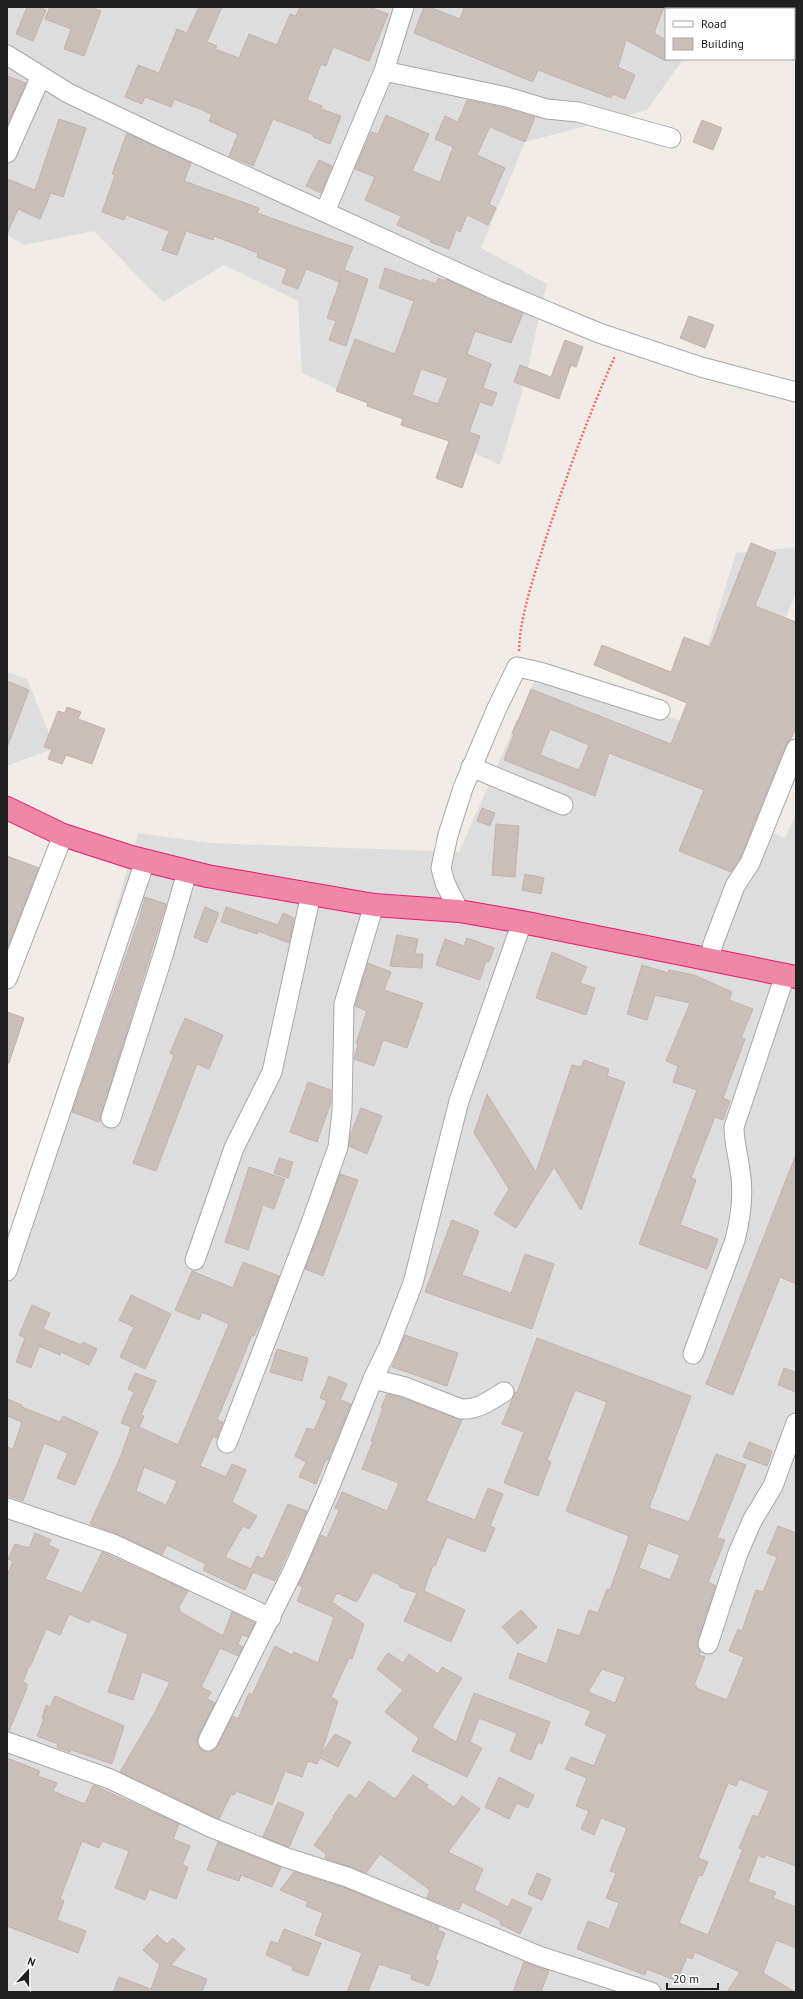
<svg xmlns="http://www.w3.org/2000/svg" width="803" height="1999" viewBox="0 0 803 1999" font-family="'PT Sans',sans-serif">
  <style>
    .residential { fill: #dedddd }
    .building { fill: #cabeb8; stroke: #c5b1a7; fill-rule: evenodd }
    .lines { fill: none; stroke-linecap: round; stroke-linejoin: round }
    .minor-casing { stroke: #a7a7a7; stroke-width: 21 }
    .highway-casing { stroke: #eb1876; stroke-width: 24 }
    .path { stroke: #ff696a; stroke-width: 2.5; stroke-dasharray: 2 2; stroke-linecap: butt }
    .minor { stroke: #fff; stroke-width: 19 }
    .highway { stroke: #ef87a6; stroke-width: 22 }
  </style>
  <rect width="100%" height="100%" fill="#f1ece6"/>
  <!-- residential -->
  <path class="residential" d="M7,7H719L718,9H666V59H683L647,110L525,142L481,248L547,284L522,392L500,465L302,373L298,301L224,265L163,302L94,231L24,245L7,235Z
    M796,547V593L708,802L785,838L796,813V1992H7V1230L15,1233L36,1182L138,833L210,843L459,852L538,673L684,722L736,553Z
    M7,672L27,679L55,748L7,766Z"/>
  <!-- building -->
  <path class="building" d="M27,7H38L46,10L33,41L16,34Z
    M50,7H91L101,11L84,56L64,49L71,29L45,19Z
    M199,7H222L207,42L217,46L215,49L239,58L249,34L277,45L290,14L296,16L300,7H369L388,14L369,61L333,47L326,66L321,64L307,100L322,106L321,109L341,116L330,144L313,137L314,135L273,119L253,166L229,156L238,134L209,121L212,114L174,99L171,107L145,97L142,104L125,97L138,65L159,73L177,29L187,33Z
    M424,7H429L460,19L464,7H664L654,33L666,40V61L626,40L618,67L635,75L625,99L613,94L611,98L538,70L533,82L414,33Z
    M7,76L26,83L7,126Z
    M467,100L504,108L535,117L525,142L490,127L477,155L505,168L489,204L496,208L488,225L467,215L460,232L456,230L449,249L430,242L431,240L397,225L401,216L365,200L375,177L355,169L371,132L378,134L386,115L429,134L412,171L440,182L453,147L435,139L445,116L458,122Z
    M59,119L86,128L63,197L51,193L40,219L18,209L7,234V179L35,190Z
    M702,120L722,128L713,150L693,142Z
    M127,133L191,163L184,181L259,208L257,213L353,247L344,270L368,279L346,346L329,340L336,321L327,318L341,278L340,282L306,269L298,289L282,283L287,269L257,257L258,253L214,236L213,240L186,231L177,255L162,250L169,231L126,215L124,220L102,212L115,175L112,174Z
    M319,160L332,166L321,193L306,186Z
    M385,268L421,281L422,279L436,284L438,278L446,281V279L523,313L511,343L475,331L467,354L491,364L483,388L497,393L492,406L480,402L469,432L480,436L462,488L436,478L449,441L401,425L403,419L367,406L368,403L336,391L355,339L395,354L414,301L379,288ZM421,369L448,378L438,404L412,395Z
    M689,316L714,325L705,348L680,338Z
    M565,340L583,347L576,367L571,365L559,399L514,382L520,365L551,377Z
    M751,543L776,553L755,606L796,622V727L791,739L786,745L740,858L731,872L679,851L704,790L609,753L595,796L504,760L514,734L512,733L517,721H518L531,689L671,744L687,703L594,665L602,645L671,672L684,637L710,647ZM550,729L589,745L579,770L540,755Z
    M7,681L29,690L8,745H7Z
    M67,707L81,712L78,719L105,729L92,764L66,755L62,764L48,759L52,749L44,747L58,711L65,713Z
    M482,808L495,813L490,826L477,821Z
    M496,824L519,826L515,877L492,875Z
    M7,856L39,868L7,949Z
    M525,874L544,878L541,894L522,890Z
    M145,897L166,904L99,1122L72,1112L140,916Z
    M205,907L219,913L207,943L194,937Z
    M226,907L278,925L283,913L294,918L289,943L258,931L257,934L221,922Z
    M397,935L418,939L415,954H423L422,968L390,966Z
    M467,938L494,948L489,962L486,961L480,980L436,965L445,939L464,946Z
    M552,952L587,967L580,983L595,988L586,1015L536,998Z
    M368,963L391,972L384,990L423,1003L407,1048L383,1040L374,1066L354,1059L358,1044L356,1043L367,1011L355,1006Z
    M642,965L668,973L669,970L694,975L732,992L729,1000L753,1009L741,1038L745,1039L723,1098L730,1101L723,1120L715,1117L707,1137L691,1178L696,1180L680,1225L718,1239L707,1269L639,1244L697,1090L673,1082L678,1066L666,1061L690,1003L655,995L647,1020L627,1014Z
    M7,1012L24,1018L9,1063H7Z
    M185,1018L223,1035L209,1069L197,1064L156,1171L133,1163L174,1055L170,1053Z
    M584,1060L609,1069L607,1076L625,1082L581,1210L554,1167L516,1228L494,1214L509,1189L474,1133L487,1094L536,1172L572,1065L581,1067Z
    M308,1082L331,1090V1102L317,1142L290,1132Z
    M361,1108L382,1116L367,1154L349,1146L350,1136Z
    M795,1157L796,1284L780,1277L733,1395L706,1384Z
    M279,1158L293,1162L288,1178L274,1173Z
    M249,1167L285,1179L274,1209L263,1205L248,1250L225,1242Z
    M340,1174L358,1180L323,1276L305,1269Z
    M452,1220L479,1231L462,1275L511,1293L525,1254L554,1264L532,1329L425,1292Z
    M243,1262L279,1276L265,1313L254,1336L252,1335L217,1420L223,1422L217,1438L213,1436L200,1466L226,1477L232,1464L246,1470L232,1502L257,1516L249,1529L243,1526L225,1557L251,1569L257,1556L263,1559L288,1504L307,1511L275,1581L253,1572L245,1590L203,1570L206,1564L167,1545L162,1555L118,1534L90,1524L120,1458L131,1427L121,1423L134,1392L128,1389L135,1373L156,1381L141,1415L144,1416L139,1427L178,1445L229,1324L202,1312L199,1320L175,1310L192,1271L233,1288ZM144,1467L177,1481L166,1505L136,1491Z
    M131,1295L171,1314L145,1369L120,1357L134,1327L119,1320Z
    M32,1305L50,1313L43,1329L81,1345L83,1342L97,1349L89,1365L61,1352L60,1355L39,1346L31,1368L16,1362L25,1338L19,1335Z
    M405,1335L458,1353L447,1386L392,1367Z
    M537,1338L691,1396L649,1508L689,1522L716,1454L746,1465L717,1538L725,1540L708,1582L716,1586L698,1641L697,1647L700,1651L699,1655L705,1657L694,1685L697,1686L696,1688L727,1700L744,1657L729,1651L738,1629L742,1631L756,1590L763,1592L777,1557L767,1553L778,1526L796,1533V1866L766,1855L764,1858L758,1855L748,1882L776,1892L773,1898L796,1907V1948L776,1940L763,1973L795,1992H727L740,1972L695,1952L692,1959L687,1957L677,1981L647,1969L645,1975L577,1949L588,1921L609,1929L619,1903L606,1898L616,1873L610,1871L627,1828L601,1818L594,1835L581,1829L589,1811L576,1806L587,1778L565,1769L571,1757L594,1766L607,1734L585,1725L591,1711L509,1678L518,1653L547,1664L558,1629L580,1636L589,1610L598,1613L607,1589L610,1590L629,1536L566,1511L607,1402L575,1390L547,1460L551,1462L538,1496L504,1483L524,1432L502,1424L515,1392L517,1393ZM648,1543L680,1555L670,1580L639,1568ZM602,1669L625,1677L615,1703L588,1692ZM739,1779L769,1791L758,1817L753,1815L739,1848L743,1849L708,1935L679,1923L699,1875L702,1876L708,1862L698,1858L728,1783L736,1786Z
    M277,1349L308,1358L302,1381L270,1372Z
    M784,1368L796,1372V1392L778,1385Z
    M329,1376L347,1384L340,1400L351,1404L328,1460L326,1459L316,1484L299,1477L306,1462L295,1456L307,1428L314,1430L327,1401L320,1398Z
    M387,1394L402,1398L462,1420L426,1501L475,1520L488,1488L503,1494L490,1526L495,1528L485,1552L447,1537L435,1566L433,1565L424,1591L465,1610L451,1642L404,1621L417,1593L399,1587L400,1585L373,1572L357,1602L337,1593L332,1602L364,1624L352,1659L349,1658L331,1697L338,1701L321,1754L335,1734L351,1742L338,1767L320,1758L317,1764L308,1761L302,1777L285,1771L272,1805L236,1791L234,1795L231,1794L219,1819L120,1772L154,1714L170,1682L142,1672L133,1700L108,1692L128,1634L91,1619L89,1623L69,1614L60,1635L46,1629L30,1667L29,1666L23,1682L27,1684V1688L9,1731H7V1575L13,1561L8,1559L15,1544L29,1548L35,1533L51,1540L48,1545L59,1550L45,1579L82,1593L102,1552L188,1591L179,1607L180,1608L179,1611L223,1636L232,1612L255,1623L248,1637L242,1635L238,1644L243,1647L238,1656L220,1648L201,1687L211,1692L207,1699L215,1703L198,1736L199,1747L203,1751L209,1752L214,1750L233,1716L238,1719L249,1693L252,1695L275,1646L292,1655L294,1652L318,1663L334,1617L297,1601L303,1587L298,1585L321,1535L327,1538L339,1510L335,1508L342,1492L387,1511L399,1483L362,1469L373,1441H371L383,1408H381Z
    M7,1399L22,1405V1407L60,1422L63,1416L98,1432L75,1485L57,1478L68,1453L44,1443L23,1501L7,1495V1447L13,1449L22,1422L7,1416Z
    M749,1442L772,1451L767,1466L743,1457Z
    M521,1610L537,1627L518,1644L502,1627Z
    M388,1653L403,1663L409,1654L438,1674L442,1667L462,1678L432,1727L456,1742L474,1693L550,1722L542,1744L538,1742L531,1760L510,1751L517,1733L479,1718L470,1742L482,1748L467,1777L412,1751L419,1738L385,1712L403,1690L377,1669Z
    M55,1696L124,1726L112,1764L71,1750L70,1752L57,1747L58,1744L37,1736L44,1719L42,1718L46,1705L50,1707Z
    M7,1758L40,1771L38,1776L57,1783L53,1791L62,1795L85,1804L93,1785L179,1824L173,1839L190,1846L182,1865L188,1867L176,1899L149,1889L145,1900L115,1888L129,1851L102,1841L99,1848L82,1841L60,1899L64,1901L57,1920L86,1931L78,1953L7,1926Z
    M413,1775L428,1785L426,1787L454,1807L462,1796L480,1809L448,1852L483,1869L474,1890L508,1907L512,1899L532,1908L520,1934L500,1924L501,1921L462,1902L459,1910L427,1898L430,1890L380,1854L366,1873L325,1858L326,1854L314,1845L334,1817L333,1816L349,1794L356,1799L369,1781L395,1799Z
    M499,1777L534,1795L528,1808L517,1803L509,1819L485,1807Z
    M278,1802L304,1813L289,1847L263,1837Z
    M218,1842L281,1867L272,1887L241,1875L239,1881L207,1870Z
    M294,1872L343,1887L439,1927L438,1930L445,1933L435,1959L438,1961L429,1986L411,1979L412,1975L379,1964L368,1992H347L362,1953L315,1935L323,1913L306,1906L308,1902L280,1890Z
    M537,1873L551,1879L542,1900L528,1894Z
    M284,1929L321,1943L308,1976L292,1970L293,1967L266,1955L271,1941L278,1944Z
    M157,1935L167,1944L173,1938L185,1949L171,1965L207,1979L202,1992H113L119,1977L151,1989L160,1965L143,1950Z
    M524,1962L549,1971L541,1992H513Z"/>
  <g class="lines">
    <defs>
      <path id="minor" d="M404,7L384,71L507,97L547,109L578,112L671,138
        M7,55L68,93L162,138L498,291L599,333L701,367L796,392
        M7,153L41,76
        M325,212L384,71
        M471,767L563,805
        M459,911L445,883L441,868L448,835L463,788L497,708L517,667L540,672L660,710
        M709,959L713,944L735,886L750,863L796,749
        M7,979L63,835
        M111,1118L164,952L187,872
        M195,1260L234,1148L272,1072L311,894
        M7,1271L145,861
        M693,1354L735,1240C741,1217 744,1194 740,1170C738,1155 734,1142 734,1127L785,975
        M504,1392C489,1401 478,1410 461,1409L405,1387L373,1379L388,1348L413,1283L459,1101L522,922
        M227,1443L311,1223L338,1147L342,1111L344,1004L374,905
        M7,1508L113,1544L271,1618
        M708,1644L738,1553L752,1521L773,1486L796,1423
        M208,1741L293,1571L327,1493L373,1379
        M7,1742L110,1779L210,1827L287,1858L347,1877L539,1956L651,1992"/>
      <path id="highway" d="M7,808L63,835L131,857L207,876L374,905L459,911L522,922L796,977"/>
    </defs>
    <!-- minor casing -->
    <use href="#minor" class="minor-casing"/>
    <!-- highway casing -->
    <use href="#highway" class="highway-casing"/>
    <!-- path -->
    <path class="path" d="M519,651C520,616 533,580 543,547C564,483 587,418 615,356"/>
    <!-- minor -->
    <use href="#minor" class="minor"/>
    <!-- highway -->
    <use href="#highway" class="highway"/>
  </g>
  <!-- border -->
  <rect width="803" height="1999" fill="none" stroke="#202020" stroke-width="16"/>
  <!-- legend -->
  <rect x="665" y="8" width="130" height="52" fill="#ffffff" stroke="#a6a6a6"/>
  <rect x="673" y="21" width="20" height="6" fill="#ffffff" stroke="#a6a6a6"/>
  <text x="701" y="28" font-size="12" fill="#202020">Road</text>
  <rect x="673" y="38" width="20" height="12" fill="#cabeb8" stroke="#a6a6a6"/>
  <text x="701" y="48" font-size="12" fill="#202020">Building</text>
  <!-- north arrow -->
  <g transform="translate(28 1971) rotate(21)" stroke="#ffffff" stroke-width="3" paint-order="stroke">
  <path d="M0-3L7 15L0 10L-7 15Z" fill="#202020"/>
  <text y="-6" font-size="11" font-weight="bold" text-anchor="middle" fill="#202020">N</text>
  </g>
  <!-- scale -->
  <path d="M667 1983v6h51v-6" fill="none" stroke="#202020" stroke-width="2"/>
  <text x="673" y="1983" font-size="12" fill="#202020" stroke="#ffffff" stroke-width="3" paint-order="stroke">20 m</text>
</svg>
